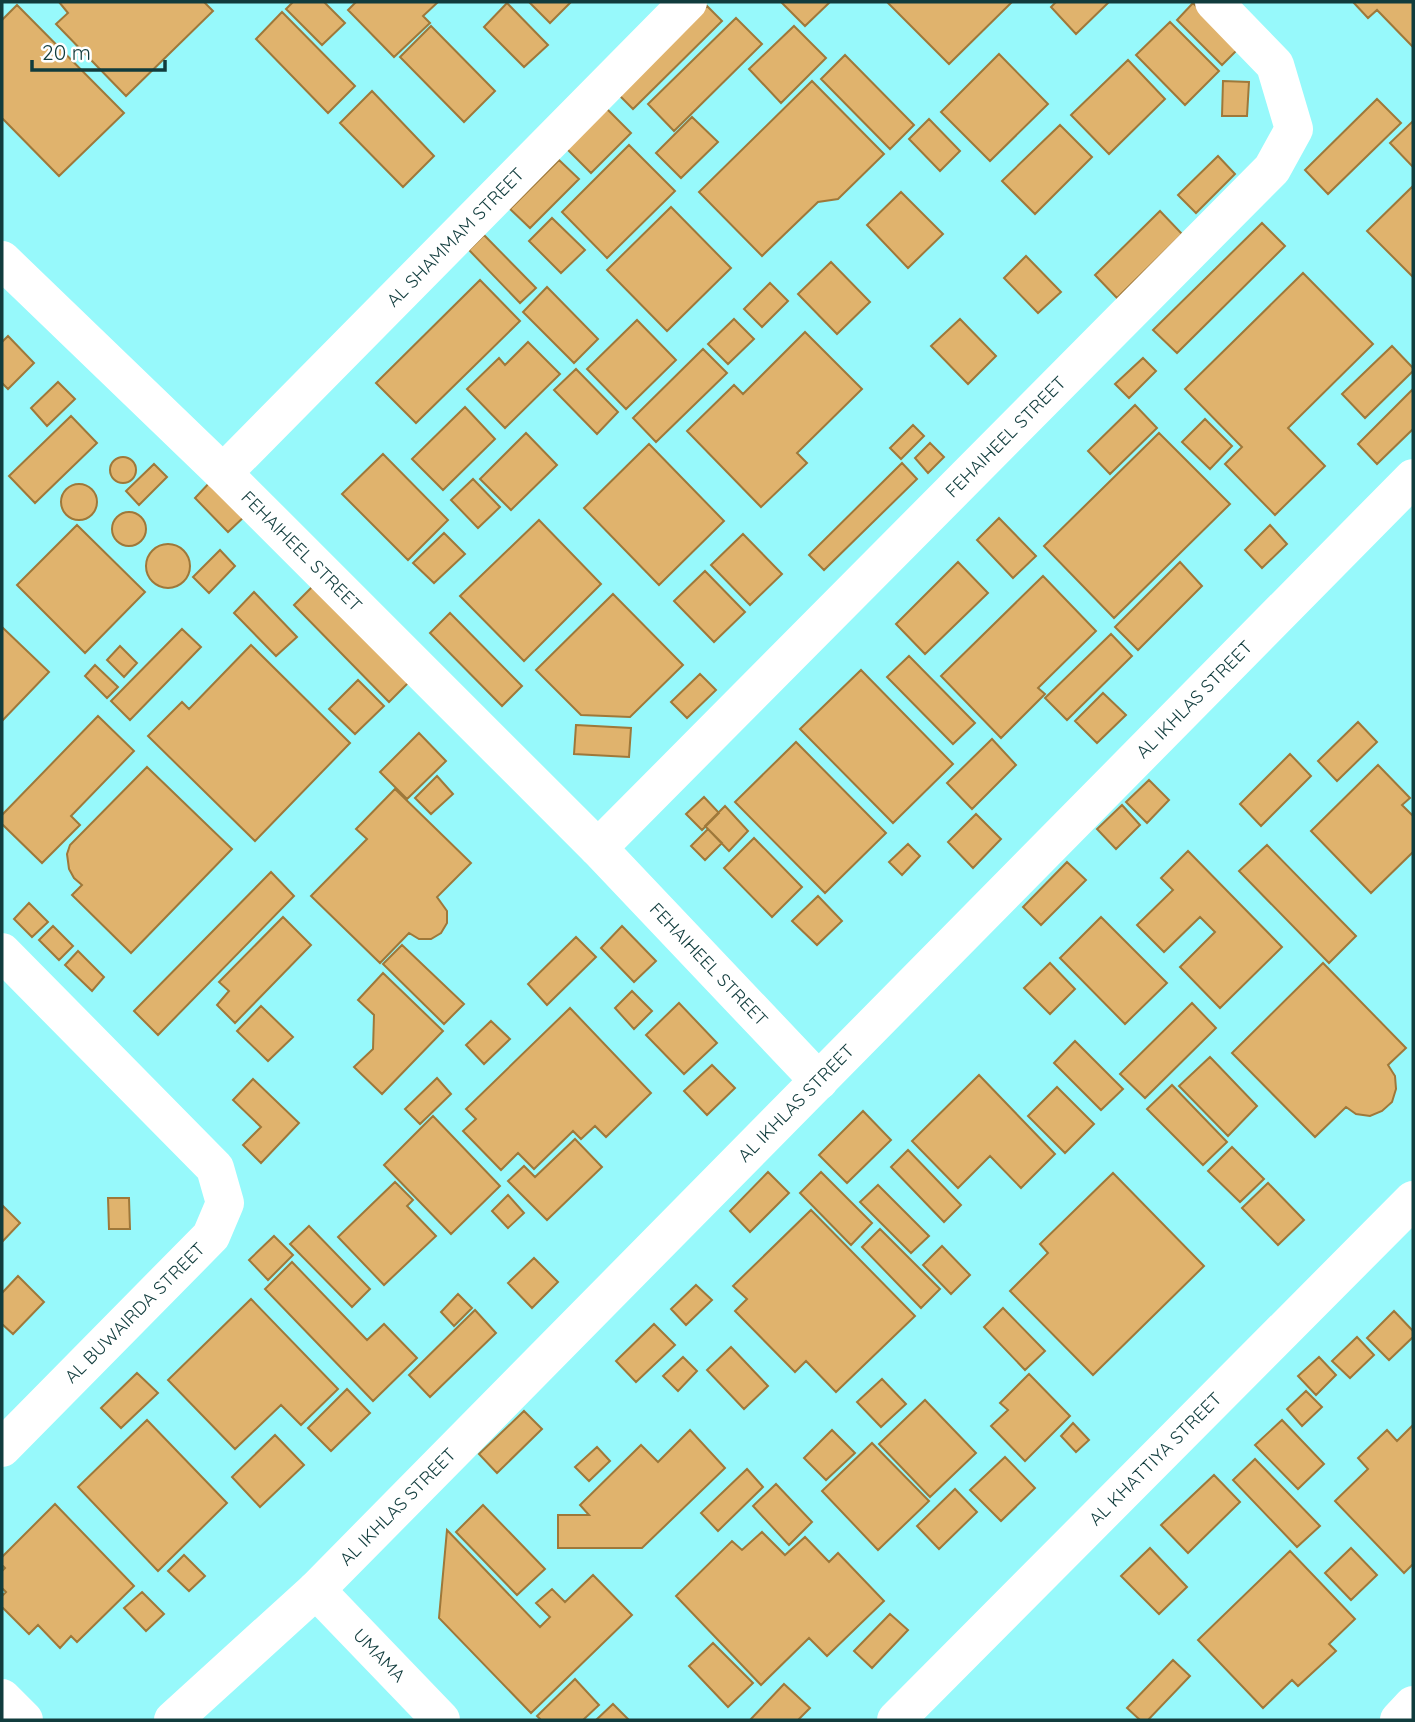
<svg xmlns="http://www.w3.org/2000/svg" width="1415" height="1722" viewBox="0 0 1415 1722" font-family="Quicksand,sans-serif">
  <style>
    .building { fill: #e0b36d; stroke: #9e783a; stroke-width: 2 }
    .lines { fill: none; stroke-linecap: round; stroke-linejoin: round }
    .street { stroke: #fff; stroke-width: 38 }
    .secondary { stroke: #fff; stroke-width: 38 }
    .labels { text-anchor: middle; stroke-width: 5; stroke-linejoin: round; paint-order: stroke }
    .street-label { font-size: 18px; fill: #113c3d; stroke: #fff }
  </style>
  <rect width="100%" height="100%" fill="#97f9fb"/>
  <!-- building -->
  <path class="building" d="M59,2H204L213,11L126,96L56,24L68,13Z
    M293,2H324L345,23L322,45L286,9Z
    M356,2H438L423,16L430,23L394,57L348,10Z
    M529,2H571L550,23Z
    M781,2H830L805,26Z
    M887,2H1012L949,64Z
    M1056,2H1109L1076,34L1051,7Z
    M1353,2H1413V45L1412,46L1377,10L1368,18Z
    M507,3L548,45L524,67L484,27Z
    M1193,3L1238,49L1222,65L1177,20Z
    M17,5L124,113L59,176L2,118V20Z
    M707,6L722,21L633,109L618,94Z
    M282,12L355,86L328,113L256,39Z
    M736,18L762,44L674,131L648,104Z
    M1170,22L1219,71L1185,105L1136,55Z
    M431,26L495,91L464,122L400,57Z
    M794,26L826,58L781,103L749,69Z
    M999,54L1048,104L990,161L941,112Z
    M845,55L914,125L890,149L821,79Z
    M1128,60L1165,99L1109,154L1071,115Z
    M812,81L884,154L838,199L818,202L762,256L699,192Z
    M1223,81L1249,82L1247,116H1222Z
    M372,91L434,156L403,187L340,123Z
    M1377,99L1401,123L1328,194L1305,170Z
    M606,108L631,133L591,173L566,148Z
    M692,117L718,142L681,178L656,153Z
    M929,119L960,151L940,171L909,139Z
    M1413,121V167L1390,143Z
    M1060,125L1092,157L1035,214L1002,181Z
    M629,145L675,191L607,258L562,212Z
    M1218,156L1235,174L1196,213L1178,195Z
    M559,160L579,179L530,228L510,209Z
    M1413,186V277L1367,231Z
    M901,192L943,234L908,268L867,225Z
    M671,207L731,268L667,331L607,270Z
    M1160,211L1182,234L1117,298L1095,275Z
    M552,218L585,250L561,273L529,241Z
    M1262,223L1285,246L1177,353L1153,330Z
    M484,235L536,288L520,303L469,250Z
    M1026,256L1061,292L1038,313L1004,278Z
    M831,262L870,302L837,334L798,294Z
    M1303,273L1373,344L1288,428L1325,466L1275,515L1225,464L1242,447L1185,389Z
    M480,280L520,321L416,423L376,383Z
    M770,283L788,301L762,327L744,309Z
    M547,287L598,339L574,363L523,312Z
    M734,319L754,339L728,364L708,344Z
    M960,319L996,356L968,384L931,346Z
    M637,320L676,360L626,409L587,369Z
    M805,332L862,389L797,453L807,463L761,507L687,431L734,385L743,394Z
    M8,336L34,363L8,389L2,383V342Z
    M528,342L560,374L505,428L467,389L499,358L505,365Z
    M1392,346L1413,368V371L1365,418L1342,394Z
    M703,349L727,373L656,442L633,418Z
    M1143,358L1156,371L1129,398L1115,384Z
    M576,369L618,412L597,434L554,390Z
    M58,382L75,399L47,426L31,408Z
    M1413,389V429L1377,464L1358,444Z
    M1135,405L1157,428L1110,474L1088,451Z
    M465,407L495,439L443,490L412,459Z
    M71,416L97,443L35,503L9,476Z
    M1205,419L1232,446L1210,469L1182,442Z
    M913,425L924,436L901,459L890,448Z
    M526,433L557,465L511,510L480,479Z
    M1159,433L1230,504L1114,618L1044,546Z
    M930,443L944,457L928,473L915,458Z
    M649,444L724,521L659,585L584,508Z
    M383,454L448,520L408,560L342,494Z
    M110 470a13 13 0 1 1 26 0a13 13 0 1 1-26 0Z
    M902,463L917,479L824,570L809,555Z
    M154,464L167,477L139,505L126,491Z
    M473,479L500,507L478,528L451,500Z
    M212,480L246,515L228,532L195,498Z
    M61 502a18 18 0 1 1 36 0a18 18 0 1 1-36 0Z
    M112 529a17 17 0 1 1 34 0a17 17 0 1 1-34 0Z
    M999,518L1036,556L1013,578L977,540Z
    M539,520L601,584L524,661L460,596Z
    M77,525L145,592L85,653L17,585Z
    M1270,525L1287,544L1262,568L1245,550Z
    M444,533L465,554L434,583L413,563Z
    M743,534L782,574L750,605L711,565Z
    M146 566a22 22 0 1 1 44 0a22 22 0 1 1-44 0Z
    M220,550L235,566L209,593L193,577Z
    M958,562L988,593L925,654L896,624Z
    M1180,562L1202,586L1138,650L1115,627Z
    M705,571L745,612L714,642L674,601Z
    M1043,576L1096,631L1038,688L1045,694L1001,738L941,676Z
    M317,582L412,679L389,702L294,605Z
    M254,592L297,637L276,656L234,613Z
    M613,594L683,665L630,717L581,715L536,670Z
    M450,613L522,686L502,706L430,633Z
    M2,627L49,672L2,721Z
    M182,629L201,647L130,720L111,701Z
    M1111,634L1132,656L1067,720L1045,698Z
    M251,645L350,743L255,841L148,736L182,702L189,709Z
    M120,646L137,663L124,677L107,660Z
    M909,656L975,723L953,744L887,677Z
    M95,665L118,687L107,698L85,676Z
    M861,670L953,764L893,823L800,729Z
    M700,674L716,690L687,718L671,702Z
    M358,680L384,706L355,734L329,709Z
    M1103,693L1126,715L1097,743L1075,721Z
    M98,716L134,751L71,816L80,825L42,863L2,824V815Z
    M1358,722L1377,742L1337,781L1318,761Z
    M576,725L631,728L629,757L574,754Z
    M419,733L446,761L407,799L380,772Z
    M992,739L1016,765L972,809L947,783Z
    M796,742L886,833L825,893L735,802Z
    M1290,754L1311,776L1261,826L1240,804Z
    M1378,765L1410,798L1402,805L1413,816V852L1371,893L1311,831Z
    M147,767L232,849L131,953L72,895L82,885L74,878L69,869L67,854L70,845Z
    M437,776L453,794L431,814L415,798Z
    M1149,780L1169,800L1147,823L1126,802Z
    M395,789L471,863L437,897L447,911V923L441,933L431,939H419L409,933L380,963L311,896L367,839L356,829Z
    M704,797L719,813L702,830L686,814Z
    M1122,805L1140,825L1116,849L1097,829Z
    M725,806L748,831L729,851L705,826Z
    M976,814L1001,839L973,868L948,842Z
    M708,829L722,843L705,860L691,846Z
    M754,838L802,887L772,917L724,868Z
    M908,844L920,856L902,875L889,862Z
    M1267,845L1356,936L1329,963L1239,871Z
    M1188,851L1282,947L1220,1008L1180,967L1215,932L1200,917L1164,952L1137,925L1173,890L1161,878Z
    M1067,862L1086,880L1041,925L1023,907Z
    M271,872L294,896L158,1035L134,1011Z
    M818,896L842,921L817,945L792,921Z
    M29,903L48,922L32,937L14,919Z
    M283,917L311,945L235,1023L217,1005L229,991L219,982Z
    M1101,917L1167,983L1125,1024L1060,958Z
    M53,926L73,946L59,960L39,940Z
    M622,926L656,961L634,982L601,948Z
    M576,937L596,957L547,1005L528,984Z
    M402,945L464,1004L444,1024L383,964Z
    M78,951L104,977L92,991L65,965Z
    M1050,963L1075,989L1050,1014L1024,988Z
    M1323,963L1406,1048L1388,1065L1395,1076L1396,1089L1392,1102L1382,1111L1370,1116L1356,1114L1346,1107L1315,1137L1232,1053Z
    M383,973L443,1031L382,1094L354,1067L373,1049L374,1015L358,1000Z
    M632,991L652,1011L634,1029L615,1008Z
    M679,1003L717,1043L684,1074L646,1035Z
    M1192,1003L1216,1028L1145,1098L1120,1074Z
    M261,1006L293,1037L268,1061L237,1031Z
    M570,1008L651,1093L606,1137L595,1126L581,1139L573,1131L534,1169L518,1153L501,1170L463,1131L476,1119L466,1109Z
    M491,1021L510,1039L484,1064L466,1045Z
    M1075,1041L1123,1089L1101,1110L1054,1063Z
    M1210,1057L1257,1106L1228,1136L1179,1086Z
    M712,1065L735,1088L707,1115L684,1091Z
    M979,1075L1055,1154L1021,1188L990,1156L958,1188L912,1141Z
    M437,1078L451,1094L420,1124L405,1109Z
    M253,1079L299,1123L261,1163L243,1145L261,1127L233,1100Z
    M1172,1085L1227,1142L1203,1165L1147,1109Z
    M1057,1087L1094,1124L1065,1153L1028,1116Z
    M863,1111L891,1140L847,1183L819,1155Z
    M433,1116L500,1186L451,1234L384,1165Z
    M575,1139L602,1167L547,1220L508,1181L524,1166L535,1177Z
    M1232,1147L1264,1179L1240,1202L1208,1171Z
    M908,1150L961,1205L944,1222L891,1167Z
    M768,1172L789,1193L750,1232L730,1211Z
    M821,1172L872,1223L851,1245L800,1193Z
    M1113,1173L1204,1266L1093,1375L1010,1291L1048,1253L1040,1244Z
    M395,1182L413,1200L407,1206L436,1236L384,1285L338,1237Z
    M1268,1183L1304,1220L1278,1245L1242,1208Z
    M878,1185L929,1236L911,1253L860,1202Z
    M508,1195L524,1213L508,1228L492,1211Z
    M108,1198H129L130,1229H109Z
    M2,1205L20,1223L2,1242Z
    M811,1210L915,1316L836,1392L806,1361L795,1372L735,1311L747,1299L733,1286Z
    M309,1226L370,1289L352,1307L290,1244Z
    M880,1229L940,1289L921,1308L862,1247Z
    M274,1236L293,1255L268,1280L249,1260Z
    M942,1246L970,1275L951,1294L923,1265Z
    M534,1258L558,1282L532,1308L508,1283Z
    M292,1262L367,1340L384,1324L417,1358L373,1401L265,1289Z
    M18,1276L44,1302L13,1334L2,1324V1293Z
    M696,1285L712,1300L686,1325L671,1309Z
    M458,1294L472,1308L454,1326L441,1312Z
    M251,1299L338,1389L301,1425L281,1405L235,1449L168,1380Z
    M1003,1308L1045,1351L1025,1370L984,1327Z
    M475,1310L496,1333L430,1397L409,1375Z
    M1394,1311L1413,1331V1337L1389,1360L1367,1338Z
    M654,1324L675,1345L636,1382L616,1361Z
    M1357,1337L1374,1355L1350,1378L1332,1361Z
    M731,1347L768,1386L744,1409L707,1370Z
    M683,1357L697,1371L678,1391L663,1376Z
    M1319,1357L1336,1375L1316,1395L1298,1376Z
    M137,1373L158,1393L121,1428L101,1408Z
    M1029,1374L1070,1416L1025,1461L991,1426L1008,1410L1000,1403Z
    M882,1379L906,1404L881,1427L857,1402Z
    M347,1389L370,1413L331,1451L308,1428Z
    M1306,1391L1322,1407L1302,1426L1287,1409Z
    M925,1400L976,1453L930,1497L879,1444Z
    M524,1411L542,1429L497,1473L479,1454Z
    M147,1420L227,1503L158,1571L78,1487Z
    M1282,1420L1324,1464L1298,1489L1255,1445Z
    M1073,1423L1089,1440L1076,1452L1061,1436Z
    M1413,1425V1564L1404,1573L1335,1501L1368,1469L1358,1458L1387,1430L1397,1441Z
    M690,1430L725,1468L642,1548H558V1515H589L580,1505L641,1445L658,1462Z
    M832,1430L855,1453L826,1480L804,1458Z
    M275,1435L304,1465L260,1507L232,1477Z
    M872,1443L929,1501L878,1550L822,1491Z
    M597,1447L610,1461L589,1481L575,1467Z
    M1005,1457L1035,1488L1001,1521L970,1490Z
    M1255,1459L1320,1526L1297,1547L1233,1480Z
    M747,1469L763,1487L718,1531L701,1513Z
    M1214,1475L1240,1502L1188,1553L1161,1525Z
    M776,1484L812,1522L789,1545L753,1506Z
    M955,1489L977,1512L939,1549L917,1526Z
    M55,1504L134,1586L77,1642L71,1636L60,1648L38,1625L29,1634L2,1607V1596L6,1592L2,1588V1571L5,1568L2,1565V1557Z
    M483,1505L545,1569L517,1595L456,1532Z
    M447,1530L540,1627L550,1617L536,1603L552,1589L565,1602L593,1575L632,1615L531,1713L439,1618Z
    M762,1532L785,1555L805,1537L829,1562L838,1553L884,1601L827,1656L809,1638L761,1685L676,1596L732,1541L742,1550Z
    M1150,1548L1187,1587L1159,1614L1121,1576Z
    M1351,1548L1377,1575L1351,1600L1325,1573Z
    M1290,1551L1355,1619L1329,1644L1336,1651L1298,1686L1292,1680L1263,1708L1198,1640Z
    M184,1555L205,1576L189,1591L168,1571Z
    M142,1592L164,1614L146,1631L124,1608Z
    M890,1614L908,1630L872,1668L854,1651Z
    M713,1643L753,1683L728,1707L689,1666Z
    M1173,1660L1190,1676L1148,1720H1140L1127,1708Z
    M575,1679L599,1705L583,1720H541L537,1716Z
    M784,1684L810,1708L798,1720H750Z
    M613,1704L629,1720H596Z"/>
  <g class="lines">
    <!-- street -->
    <g class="street">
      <path id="s1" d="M2,260L223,473L598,848L819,1081"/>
      <path id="s2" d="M223,473L688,2"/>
      <path id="s3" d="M598,848L1272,169L1294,129L1275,65L1214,2"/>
      <path d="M2,952L215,1168L225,1203L211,1236L2,1448"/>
      <path id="s4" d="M316,1590L441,1720"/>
      <path d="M2,1698L24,1720"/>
      <path id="s5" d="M173,1720L316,1590L1413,478"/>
      <path id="s6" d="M896,1720L1413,1200"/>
    </g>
    <!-- secondary -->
    <path class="secondary" d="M1399,1720L1413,1705"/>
  </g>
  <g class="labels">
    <!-- street labels -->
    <g class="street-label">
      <text dy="6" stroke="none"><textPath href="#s2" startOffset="331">AL SHAMMAM STREET</textPath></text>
      <text dy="6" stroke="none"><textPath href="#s3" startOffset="579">FEHAIHEEL STREET</textPath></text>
      <text dy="6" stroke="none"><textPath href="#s1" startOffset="418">FEHAIHEEL STREET</textPath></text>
      <text dy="6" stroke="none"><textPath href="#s5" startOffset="1444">AL IKHLAS STREET</textPath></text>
      <text dy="6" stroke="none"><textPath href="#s1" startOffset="998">FEHAIHEEL STREET</textPath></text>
      <text dy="6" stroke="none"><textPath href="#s5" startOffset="877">AL IKHLAS STREET</textPath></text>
      <text transform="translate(135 1313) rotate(-45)" y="6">AL BUWAIRDA STREET</text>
      <text dy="6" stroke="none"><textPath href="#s6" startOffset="368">AL KHATTIYA STREET</textPath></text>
      <text dy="6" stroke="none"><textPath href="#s5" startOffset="310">AL IKHLAS STREET</textPath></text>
      <text dy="6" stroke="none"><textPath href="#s4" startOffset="91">UMAMA</textPath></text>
    </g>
  </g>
  <!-- border -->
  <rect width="1415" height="1722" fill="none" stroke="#113c3d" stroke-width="7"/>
  <!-- scale -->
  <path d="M32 60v10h133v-10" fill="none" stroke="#113c3d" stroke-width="3.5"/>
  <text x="42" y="60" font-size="21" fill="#113c3d" stroke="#ffffff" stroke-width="5" paint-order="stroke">20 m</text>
</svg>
